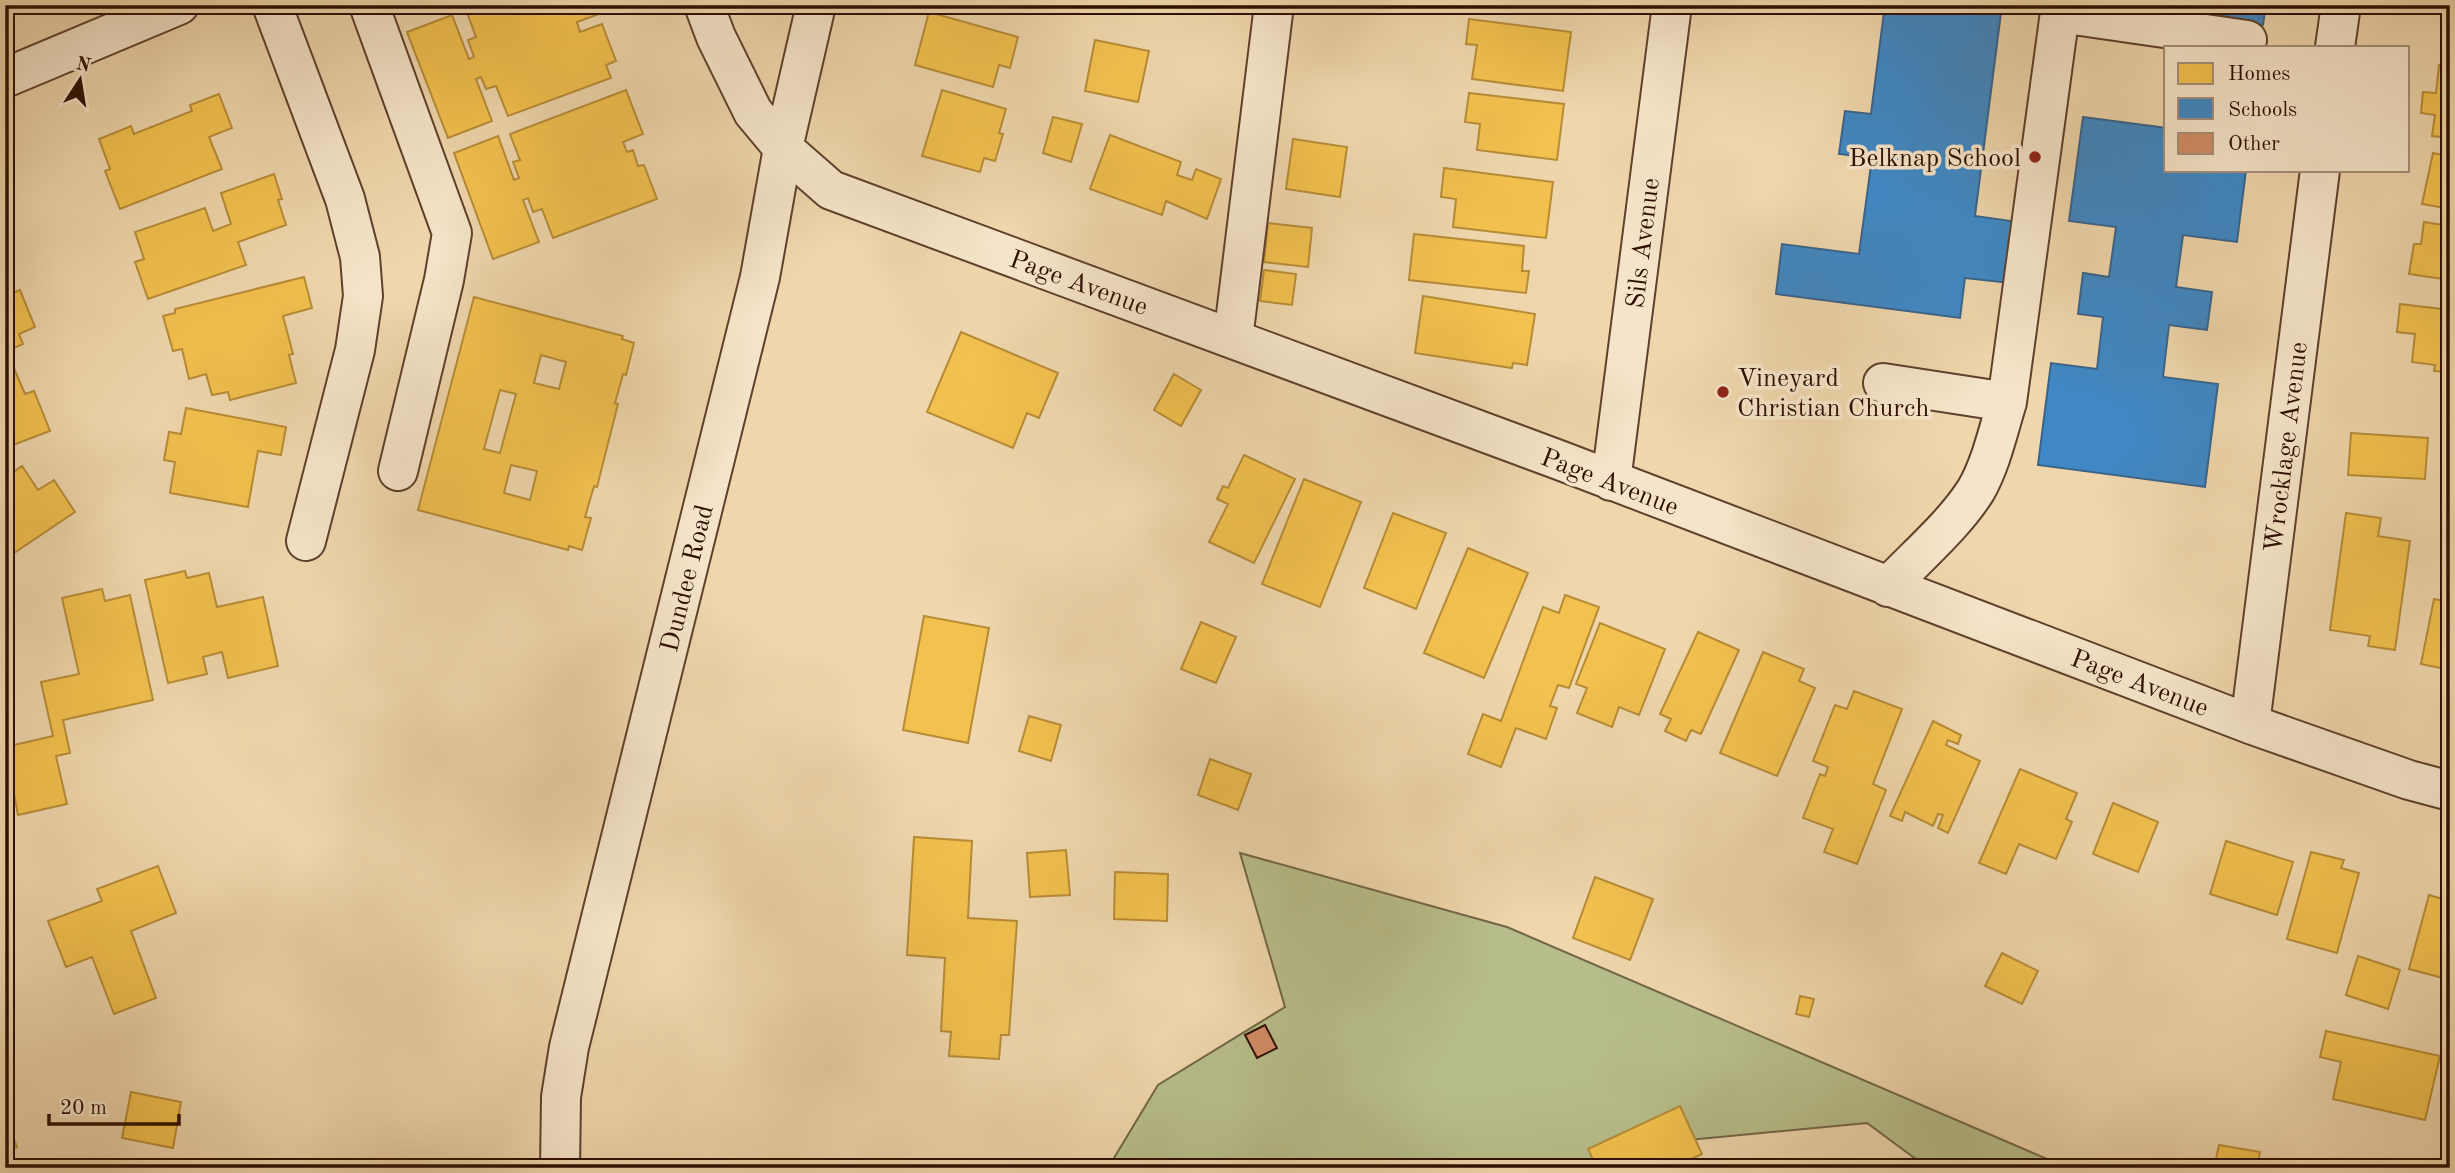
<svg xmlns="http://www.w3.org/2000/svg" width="2455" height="1173" viewBox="0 0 2455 1173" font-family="'Old Standard TT',serif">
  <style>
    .green { fill: #b7be8b; stroke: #726646; stroke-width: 2 }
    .homes { fill: #f2c14e; stroke: #b78c37; stroke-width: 2; fill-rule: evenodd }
    .schools { fill: #3f88c5; stroke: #3a648a; stroke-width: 2 }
    .building { fill: #d28d67; stroke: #2d0f02; stroke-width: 2 }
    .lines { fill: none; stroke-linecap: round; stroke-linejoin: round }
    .minor-casing { stroke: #5e412c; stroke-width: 42 }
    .minor { stroke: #f5e4c9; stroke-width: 38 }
    .poi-dot { fill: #8f2418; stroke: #f5e4c9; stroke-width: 2.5 }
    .labels { text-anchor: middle; stroke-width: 7; stroke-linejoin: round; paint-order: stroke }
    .poi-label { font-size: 26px; fill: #2d0f02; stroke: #f5e4c9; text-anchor: end }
    .street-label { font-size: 26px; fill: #2d0f02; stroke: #f5e4c9 }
  </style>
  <rect width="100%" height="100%" fill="#efd6ac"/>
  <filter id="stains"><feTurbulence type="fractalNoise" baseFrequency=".00286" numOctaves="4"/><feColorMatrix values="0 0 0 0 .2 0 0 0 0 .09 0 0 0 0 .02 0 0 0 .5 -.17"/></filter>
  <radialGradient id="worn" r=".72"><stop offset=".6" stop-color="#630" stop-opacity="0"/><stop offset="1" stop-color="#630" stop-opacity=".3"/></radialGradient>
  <!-- green -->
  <path class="green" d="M1240,853L1507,927L2068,1168H1928L1867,1123L1636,1145L1594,1168H1108L1158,1085L1285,1007Z"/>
  <!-- homes -->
  <path class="homes" d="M480,5H595L599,14L577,22L580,32L602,24L616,61L606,65L611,78L508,116L496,86L486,89L481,77L476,79L492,121L448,138L407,32L452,15L469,59L474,57L468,40L476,37L466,10Z
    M1526,5H1576L1575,13Z
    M929,12L1018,37L1010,68L999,65L993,87L915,65Z
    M1469,19L1571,32L1563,91L1472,79L1477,45L1466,44Z
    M1095,40L1149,51L1138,102L1085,91Z
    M2439,65L2450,66V138L2432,136L2435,115L2421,113L2423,92L2436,93Z
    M626,90L643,134L623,142L627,152L633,150L638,166L644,165L657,199L553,238L542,209L533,212L528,198L523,200L539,242L493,259L454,153L498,136L514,180L519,178L513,162L520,160L510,134Z
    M942,90L1006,109L999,133L1003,134L995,161L984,158L980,172L922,156Z
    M1469,93L1564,104L1557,160L1477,150L1480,124L1465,122Z
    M219,94L232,128L209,137L222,169L120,209L105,171L110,169L99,139L131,126L134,134L192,111L190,105Z
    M1053,117L1082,124L1071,162L1043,153Z
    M1110,135L1181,162L1177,175L1192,180L1196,169L1221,179L1207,219L1166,201L1162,215L1090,189Z
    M1293,139L1347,147L1340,197L1286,189Z
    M2433,153L2450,156V217L2443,215L2445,208L2422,204Z
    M1444,168L1553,182L1546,238L1453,227L1456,199L1441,197Z
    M274,174L282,199L278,200L286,225L238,242L246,265L148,299L135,262L144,259L135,232L205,208L213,231L231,224L221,193Z
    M2424,222L2450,226V280L2409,274L2414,244H2421Z
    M1268,223L1312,228L1308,267L1264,262Z
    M1414,234L1524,246L1522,271H1529L1526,293L1409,280Z
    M1264,270L1296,274L1292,305L1260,301Z
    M304,277L312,308L283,316L293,354L289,355L296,383L230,400L228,392L212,395L206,374L189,379L182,349L173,351L163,316L175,313V309Z
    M5,280L10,294L20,290L35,327L19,334L23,344L5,352Z
    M1423,296L1535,314L1527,365L1513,363L1512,368L1415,353Z
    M474,297L623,336L622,339L634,343L626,375L623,374L615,403L618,404L597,487L594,486L585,517L591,518L582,550L569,546L568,550L418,510ZM541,355L566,362L559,389L534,383ZM500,390L516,394L500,453L484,449ZM511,465L537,471L530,500L504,493Z
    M2400,304L2450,310V372L2434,371L2435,365L2412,362L2415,334L2397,332Z
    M961,332L1058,373L1039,418L1027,413L1013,448L927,412Z
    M13,366L25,394L34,391L50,431L5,448V370Z
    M1174,374L1201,390L1181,426L1154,410Z
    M186,408L286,427L281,455L258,451L248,507L170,493L175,462L164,460L169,432L181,434Z
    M2351,433L2428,438L2425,479L2348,475Z
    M1244,455L1295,479L1254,563L1209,542L1228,504L1217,499L1223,486L1228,488Z
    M22,466L38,490L54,480L75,512L5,559V478Z
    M1304,479L1361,502L1320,607L1262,584Z
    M1393,513L1446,533L1416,609L1364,588Z
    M2346,513L2381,518L2378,536L2410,541L2395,650L2368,646L2370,636L2330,630Z
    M1468,548L1528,573L1484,678L1424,653Z
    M185,571L187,578L209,573L217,607L263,597L278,666L228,678L222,652L203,657L207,674L168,683L145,580Z
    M102,589L105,601L130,595L153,700L63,720L70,753L56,756L67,804L18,815L5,747L53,736L41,682L79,674L62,598Z
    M1565,595L1599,607L1569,688L1558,685L1550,706L1557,708L1546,739L1516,728L1501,767L1468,754L1483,714L1501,721L1543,607L1559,613Z
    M2434,599L2450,602V670L2421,664Z
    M924,616L989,628L968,743L903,730Z
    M1201,622L1236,637L1216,683L1181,669Z
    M1600,623L1665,649L1639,715L1619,707L1612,727L1577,713L1587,688L1576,684Z
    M1698,632L1739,650L1701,734L1691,730L1686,741L1665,731L1671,719L1660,714Z
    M1763,652L1804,669L1799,681L1815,688L1777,776L1720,753Z
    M1854,691L1902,709L1873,784L1886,790L1857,864L1824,852L1833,829L1803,818L1820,774L1825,776L1828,767L1813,761L1835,705L1847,709Z
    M1029,716L1061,725L1051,761L1019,751Z
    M1933,721L1961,735L1958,744L1948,740L1946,745L1980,761L1948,833L1938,828L1943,815L1938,814L1933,826L1905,812L1902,821L1890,816Z
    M1210,759L1251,774L1238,810L1198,795Z
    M2020,769L2077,793L2066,819L2072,822L2056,859L2019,844L2006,874L1979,863Z
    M2113,803L2158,822L2138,872L2093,854Z
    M914,837L972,841L968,918L1017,921L1009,1035H1001L999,1059L949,1056L951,1032L941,1031L945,958L907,955Z
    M2226,841L2293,862L2277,915L2210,894Z
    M1066,850L1070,895L1030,897L1027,853Z
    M2311,852L2344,860L2341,868L2359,873L2337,953L2287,939Z
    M158,866L176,913L131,931L156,998L114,1014L92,957L66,967L48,921L102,901L97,889Z
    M1115,872L1168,874L1167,921L1114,919Z
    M1595,877L1653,899L1630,960L1573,938Z
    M2429,895L2450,901V980L2409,969Z
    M2002,953L2038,971L2022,1004L1985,986Z
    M2358,956L2400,970L2388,1009L2346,995Z
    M1800,996L1814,999L1809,1017L1796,1014Z
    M2326,1031L2440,1056L2425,1120L2333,1099L2341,1062L2320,1057Z
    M131,1092L181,1102L173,1148L122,1138Z
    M1680,1106L1702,1154L1673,1168H1597L1588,1149Z
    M5,1118L17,1147L5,1152Z
    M2219,1145L2260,1152L2257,1168H2214Z
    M898,1162L899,1168H842Z"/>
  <!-- schools -->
  <path class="schools" d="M1825,5H2002L1975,216L2018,222L2010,283L1965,278L1960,318L1776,294L1782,244L1859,254L1872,158L1839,154L1845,111L1871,114L1884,12Z
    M2106,5H2266L2263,25Z
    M2083,117L2166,128V170H2246L2237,242L2183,235L2176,287L2212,292L2207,330L2169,325L2163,377L2218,384L2205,487L2038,465L2051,363L2097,369L2103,317L2078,314L2083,273L2109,277L2116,227L2069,221Z"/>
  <!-- building -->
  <path class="building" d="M1265,1025L1277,1048L1257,1058L1245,1035Z"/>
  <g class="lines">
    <defs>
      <path id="minor" d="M272,5L345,199L360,257L363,296L355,350L306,541
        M369,5L452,233L444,280L398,471
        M816,5L783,148L831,190L1559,460L2250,724L2409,780L2450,791
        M2060,13L2247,40
        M2335,47L2341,5
        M5,78L179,5
        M1233,339L1274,5
        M1883,383L2007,402
        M1611,481L1672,5
        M1888,587C1916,557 1954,525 1976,490C1991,464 1998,431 2007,402L2061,5
        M2250,724L2320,170
        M560,1168L561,1097L569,1047L760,277L783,148L753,112L716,37L704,5"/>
    </defs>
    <!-- minor casing -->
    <use href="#minor" class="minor-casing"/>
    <!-- minor -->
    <use href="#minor" class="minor"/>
  </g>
  <!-- markers -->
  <g class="poi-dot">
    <circle cx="2035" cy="157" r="7"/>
    <circle cx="1723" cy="392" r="7"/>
  </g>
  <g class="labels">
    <!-- poi labels -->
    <g class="poi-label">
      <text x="2021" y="166">Belknap School</text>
      <text x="1737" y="386" text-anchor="start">Vineyard<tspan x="1737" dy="30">Christian Church</tspan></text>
    </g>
    <!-- street labels -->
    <g class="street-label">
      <text transform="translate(1642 243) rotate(-83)" y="9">Sils Avenue</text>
      <text transform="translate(1079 282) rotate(20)" y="9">Page Avenue</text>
      <text transform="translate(2285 447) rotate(-83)" y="9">Wrocklage Avenue</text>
      <text transform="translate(1610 481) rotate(21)" y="9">Page Avenue</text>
      <text transform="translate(686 578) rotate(-76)" y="9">Dundee Road</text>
      <text transform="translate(2140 682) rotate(21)" y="9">Page Avenue</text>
    </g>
  </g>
  <!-- margin -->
  <rect width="2455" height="1173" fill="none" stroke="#efd6ac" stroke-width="28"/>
  <rect x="7" y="7" width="2441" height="1159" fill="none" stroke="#2d0f02" stroke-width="3.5"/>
  <rect x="14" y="14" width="2427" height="1145" fill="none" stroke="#2d0f02" stroke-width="2"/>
  <!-- legend -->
  <rect x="2164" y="46" width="245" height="126" fill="#f5e4c9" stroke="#a58f79" stroke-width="2"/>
  <rect x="2178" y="63" width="35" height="21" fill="#f2c14e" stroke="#a58f79" stroke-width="2"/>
  <text x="2228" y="80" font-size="21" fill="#2d0f02">Homes</text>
  <rect x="2178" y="98" width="35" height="21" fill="#3f88c5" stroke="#a58f79" stroke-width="2"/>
  <text x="2228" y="116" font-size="21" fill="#2d0f02">Schools</text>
  <rect x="2178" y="133" width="35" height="21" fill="#d28d67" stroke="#a58f79" stroke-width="2"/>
  <text x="2228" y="150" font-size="21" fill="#2d0f02">Other</text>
  <!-- north arrow -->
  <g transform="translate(80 80) rotate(12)" stroke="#f5e4c9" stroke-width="5" paint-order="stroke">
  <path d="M0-5L12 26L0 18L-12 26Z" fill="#2d0f02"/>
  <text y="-10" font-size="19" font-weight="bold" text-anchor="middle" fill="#2d0f02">N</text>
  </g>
  <!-- scale -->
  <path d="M49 1114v10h130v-10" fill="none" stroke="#2d0f02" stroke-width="3.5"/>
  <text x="60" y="1114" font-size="21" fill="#2d0f02" stroke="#f5e4c9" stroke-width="5" paint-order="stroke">20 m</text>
  <rect width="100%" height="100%" filter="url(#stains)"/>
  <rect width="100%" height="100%" fill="url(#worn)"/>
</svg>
